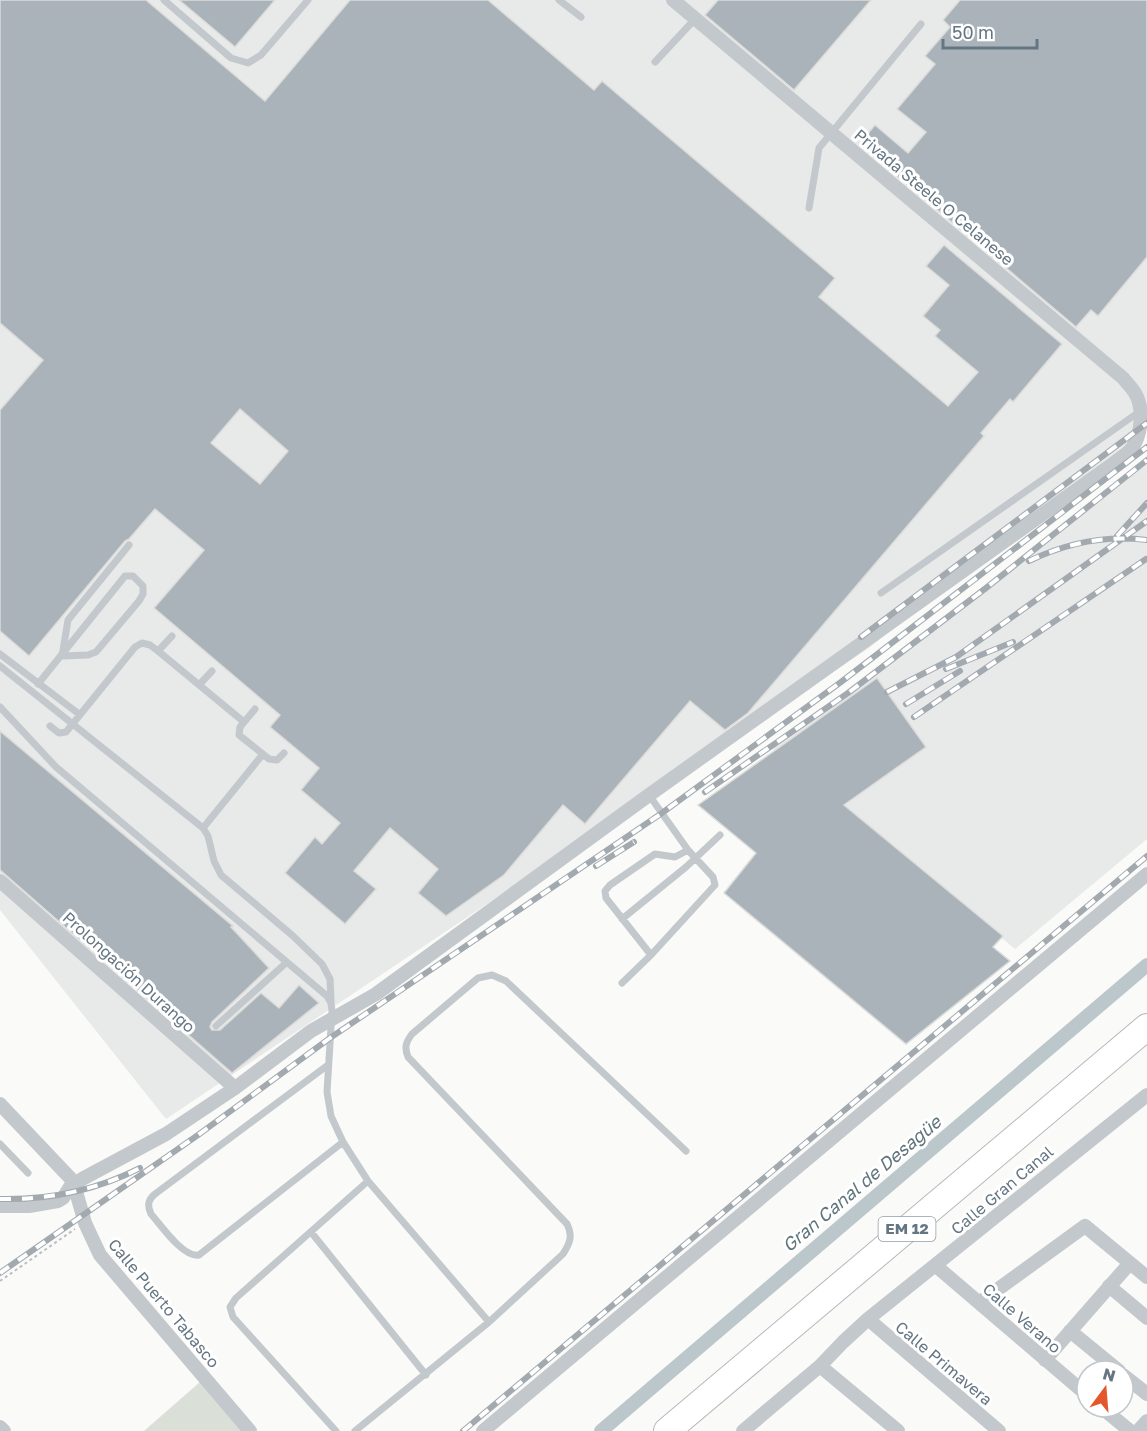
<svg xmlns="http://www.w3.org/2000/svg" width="1147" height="1431" viewBox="0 0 1147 1431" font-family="'Golos Text',sans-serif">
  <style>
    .built { fill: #e8e9e9 }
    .green { fill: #dadfd7 }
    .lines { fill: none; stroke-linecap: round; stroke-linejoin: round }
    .canal { stroke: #bbc7cb; stroke-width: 14 }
    .building { fill: #aab3b9; stroke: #dcdcda; stroke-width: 1.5; fill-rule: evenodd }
    .motorway-casing { stroke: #b4b9bd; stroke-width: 28 }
    .path { stroke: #bbbfc2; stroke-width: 2; stroke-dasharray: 3 3; stroke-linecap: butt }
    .service { stroke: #c3c8cc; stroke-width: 7 }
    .minor { stroke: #c3c8cc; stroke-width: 14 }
    .motorway { stroke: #fff; stroke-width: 26 }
    .rail-casing { stroke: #a2aab0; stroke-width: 6 }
    .rail { stroke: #fff; stroke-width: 4; stroke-dasharray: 11; stroke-linecap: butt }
    .labels { text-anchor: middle; stroke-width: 6; stroke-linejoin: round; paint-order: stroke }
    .shield { fill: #fff; stroke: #939fa8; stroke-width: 1.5 }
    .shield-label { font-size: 15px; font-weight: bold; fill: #657683 }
    .street-label { font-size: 16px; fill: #657683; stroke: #fff }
    .water-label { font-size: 18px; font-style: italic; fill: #60757c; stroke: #fff }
  </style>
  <rect width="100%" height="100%" fill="#fafaf8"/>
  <!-- built -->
  <path class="built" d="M0,0H1147V426L1124,446L869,648L166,1119L0,910Z
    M1147,464V839L1015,949L772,748Z"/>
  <!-- green -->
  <path class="green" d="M200,1382L243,1431H144Z"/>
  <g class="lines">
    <!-- canal -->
    <path class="canal" d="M601,1431L1147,965"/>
  </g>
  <!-- building -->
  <path class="building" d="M0,0H146L265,101L350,0H488L594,90L602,81L835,278L819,297L948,406L978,372L935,336L940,330L923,316L949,285L926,266L944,245L1062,344L1013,402L1010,399L981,433L984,436L748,713L725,730L690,701L585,824L563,805L504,875L446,916L418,893L438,869L390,828L354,871L376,889L345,924L285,873L315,837L322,844L340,823L301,790L319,768L270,727L280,715L154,608L204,550L155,509L129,539L125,541L29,656L0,631V410L43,360L0,323ZM240,409L288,451L260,484L211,443Z
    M179,0H275L235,47Z
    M718,0H871L794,90L705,15Z
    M960,0H1147V257L1098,316L1091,310L1076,327L859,144L875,125L908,153L926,132L897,109L935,64L925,56L950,27L943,20Z
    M877,678L926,747L844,805L1003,936L993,947L1010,961L906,1044L724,893L756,853L698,805Z
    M0,731L233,926L231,927L269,968L212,1022L210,1027L212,1030H220L261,993L279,1008L299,985L319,1003L232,1073L0,870Z"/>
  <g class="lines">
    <defs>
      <path id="motorway" d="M667,1431L1147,1027"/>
    </defs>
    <!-- motorway casing -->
    <use href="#motorway" class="motorway-casing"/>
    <!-- path -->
    <path class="path" d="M0,1281L75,1229"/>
    <!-- service -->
    <path class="service" d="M164,0L231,58L248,63L261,55L308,0
      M559,0L581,17
      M655,62L695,19
      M809,208L819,148L921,24
      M881,593L1139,412
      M158,651L172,636
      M0,654L79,714
      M0,666L203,828L208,836L214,861L221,875L293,936L322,964L330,979L331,1001
      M38,684L125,576H133L143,586V594L139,601L96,652L88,655L62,656L68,620L129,545
      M199,685L212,671
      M0,707L56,767L327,996L331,1003L332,1011L327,1092L331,1116L343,1142L368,1181L489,1322
      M255,709L240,727L239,735L269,759L277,760L284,753
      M50,726L59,733L66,732L135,647L142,643L150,645L158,651L244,722
      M203,828L263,754
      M622,919L686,867L720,835
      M651,955L606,898L605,891L610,885L655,854L675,857L688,850
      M622,983L651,955L715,885L713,877L688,850L649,795
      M216,1026L287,962
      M328,1065L155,1194C148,1200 147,1205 151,1214C161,1225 183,1258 199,1255L343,1142
      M0,1144L28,1173
      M311,1232L426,1375
      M336,1431L233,1317L230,1307L236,1298L368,1181
      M355,1431L489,1322L563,1254C570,1243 573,1236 567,1224L408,1057C404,1047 406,1042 412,1034L478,978L492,975L506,981L686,1151"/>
    <!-- minor -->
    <path class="minor" d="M0,881L235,1088
      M0,1104L73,1181L85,1223L100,1255L250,1431
      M0,1206H29L58,1201L63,1198L70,1187L82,1179L166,1134L235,1088L311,1031L376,994L649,795L1110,466C1117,460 1126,455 1132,448C1142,434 1144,408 1135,393C1132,388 1127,383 1123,378L673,0
      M936,1266L1087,1395
      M1109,1286L1147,1318
      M979,1303L1085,1226L1147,1277
      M868,1319L999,1431
      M1070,1331L1119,1371
      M1045,1360L1130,1263
      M820,1366L898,1431
      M1123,1375L1147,1394
      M1101,1407L1130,1431
      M0,1427L4,1431
      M483,1431L1147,874
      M743,1431L820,1366L843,1342L868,1319L1147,1095
      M1138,1431L1147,1421"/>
    <!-- motorway -->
    <use href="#motorway" class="motorway"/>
    <defs>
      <path id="rail" d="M1117,536L1147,503
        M1029,561C1066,543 1106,535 1147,540
        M861,637L1147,423
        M946,669L1013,642
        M887,692L956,657L1147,521
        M906,704L960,671
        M914,717L1146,559
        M705,792L848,693L986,588L1147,460
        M596,866L634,842
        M0,1199C48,1200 97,1190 140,1168
        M0,1273L198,1135L330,1038L662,813L841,682L1147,447
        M463,1431L1147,856"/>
    </defs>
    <!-- rail casing -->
    <use href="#rail" class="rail-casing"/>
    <!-- rail -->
    <use href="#rail" class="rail"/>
  </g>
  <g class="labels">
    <!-- shield labels -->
    <rect class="shield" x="878.5" y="1217" width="57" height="24" rx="4.5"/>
    <g class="shield-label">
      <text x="907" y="1234">EM 12</text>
    </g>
    <!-- street labels -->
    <g class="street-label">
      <text transform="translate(934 197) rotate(40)" y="6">Privada Steele O Celanese</text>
      <text transform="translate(129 972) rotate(42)" y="6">Prolongación Durango</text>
      <text transform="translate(1002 1190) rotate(-40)" y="6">Calle Gran Canal</text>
      <text transform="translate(164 1303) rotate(50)" y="6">Calle Puerto Tabasco</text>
      <text transform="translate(1022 1318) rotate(41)" y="6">Calle Verano</text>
      <text transform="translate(944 1363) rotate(40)" y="6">Calle Primavera</text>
    </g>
    <!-- water labels -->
    <g class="water-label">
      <text transform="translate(862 1184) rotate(-40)" y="6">Gran Canal de Desagüe</text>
    </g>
  </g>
  <!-- north arrow -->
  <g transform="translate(1105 1389) rotate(16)"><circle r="28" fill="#ffffff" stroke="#c1c8cd" stroke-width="1.5"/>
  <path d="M0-4.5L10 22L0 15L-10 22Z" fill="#e4572e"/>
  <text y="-9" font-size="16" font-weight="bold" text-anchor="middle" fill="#657683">N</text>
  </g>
  <!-- scale -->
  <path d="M943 39v9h94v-9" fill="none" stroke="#657683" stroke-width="3"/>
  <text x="952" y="39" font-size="18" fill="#657683" stroke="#ffffff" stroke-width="4.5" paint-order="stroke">50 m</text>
</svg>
